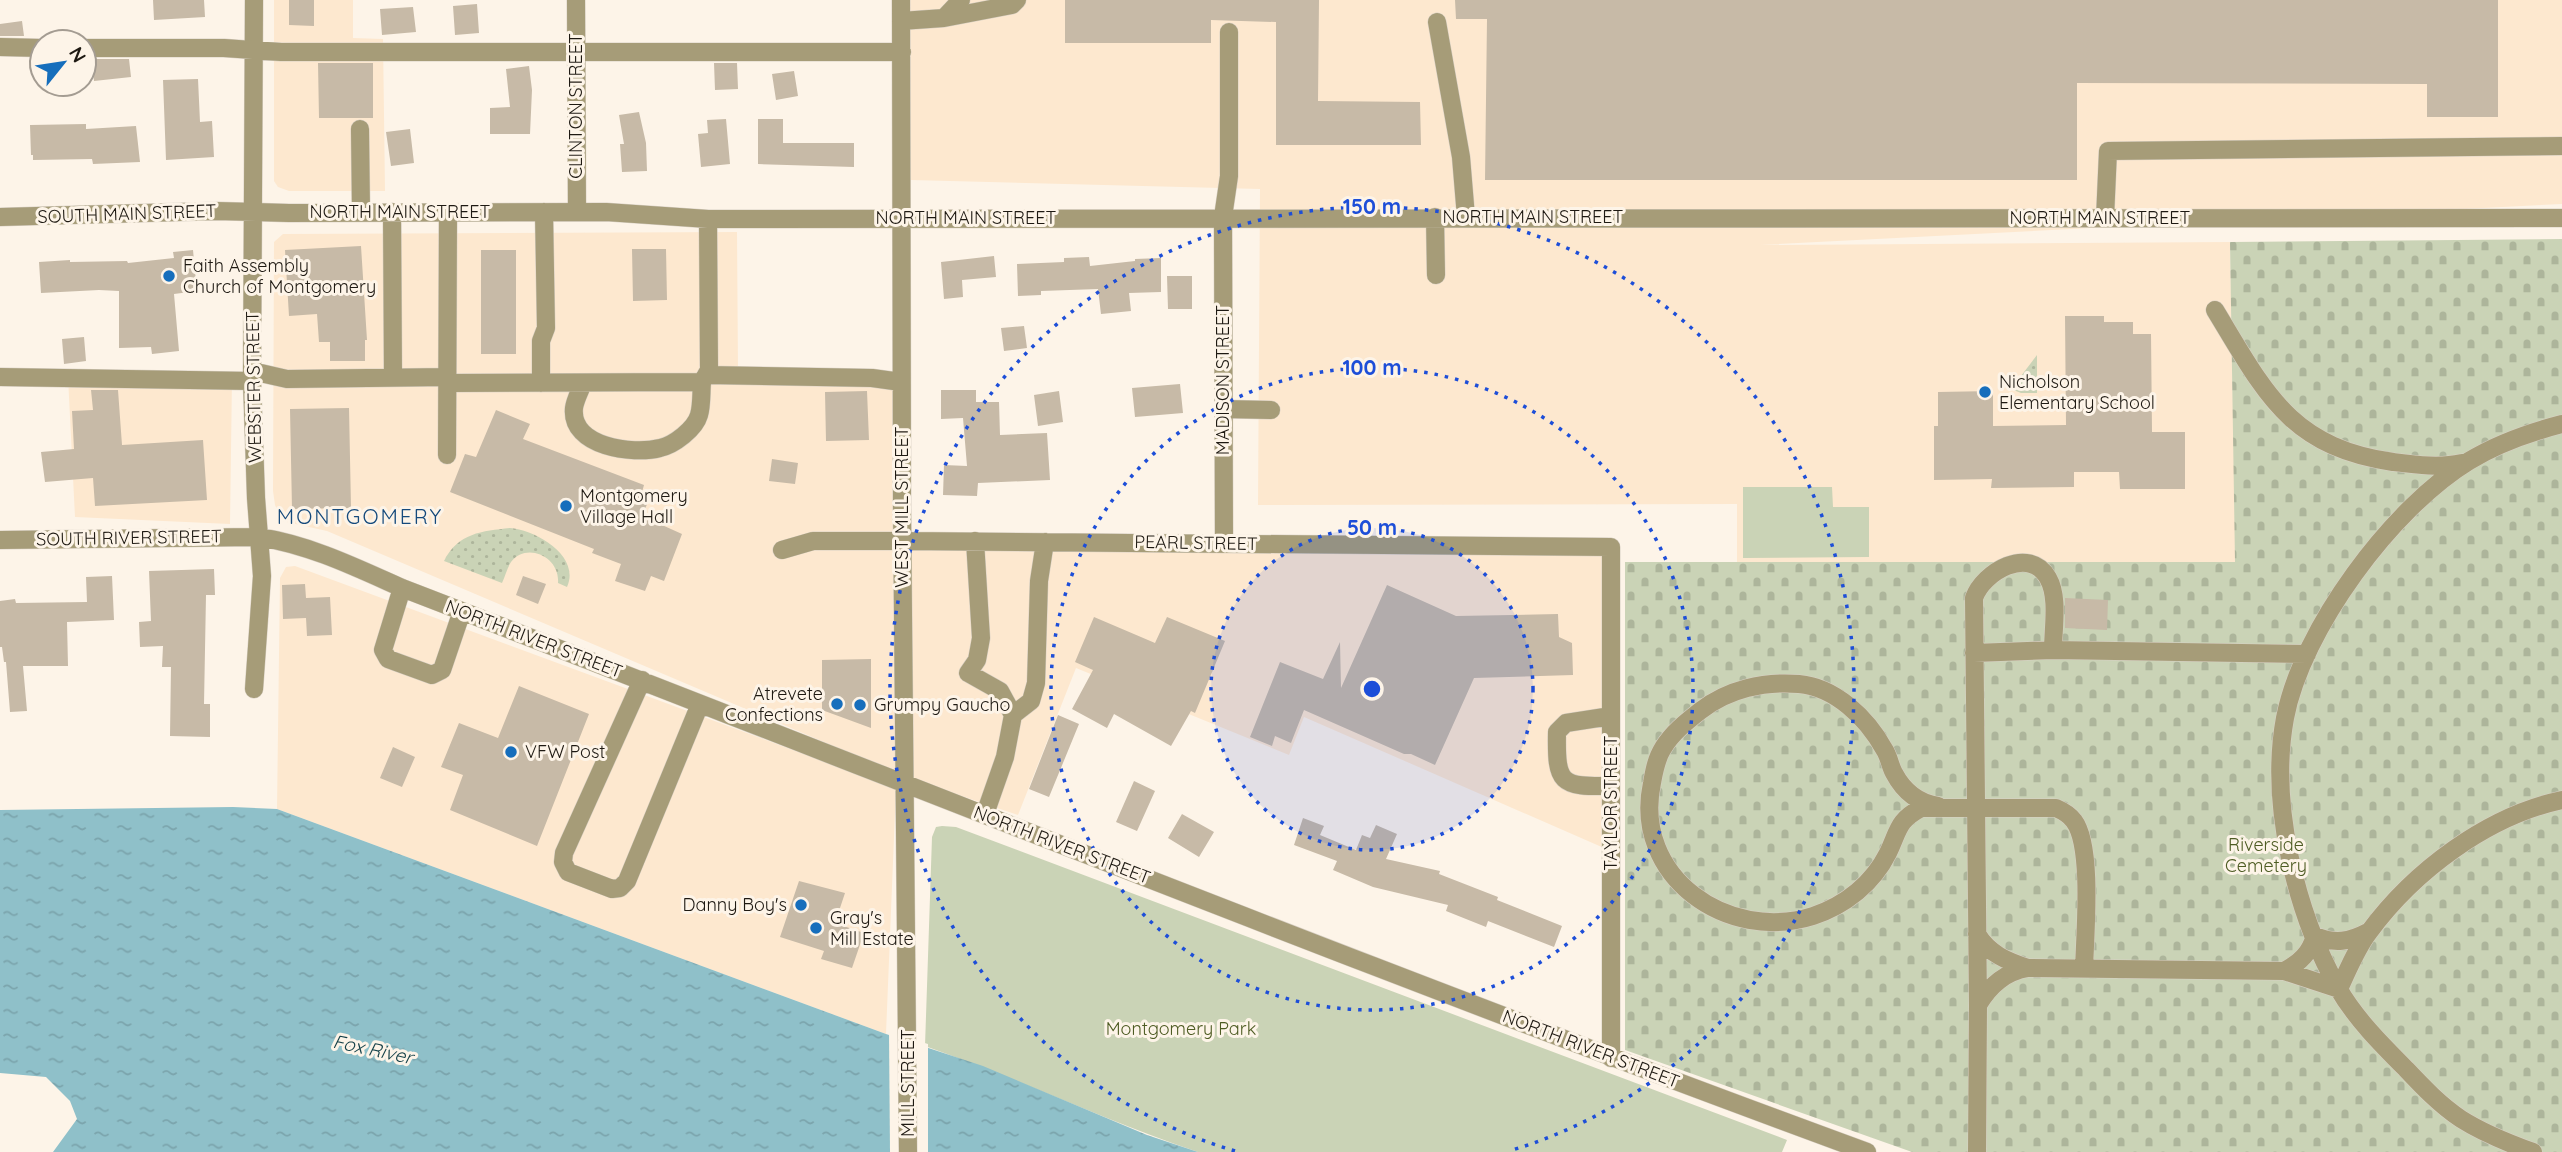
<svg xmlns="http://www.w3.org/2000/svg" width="2562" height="1152" viewBox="0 0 2562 1152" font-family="Quicksand,sans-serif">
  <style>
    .built { fill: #fde8cf }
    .grass { fill: url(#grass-dots) }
    .cemetery { fill: url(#cemetery-stones) }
    .park { fill: #cad3b6 }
    .water { fill: url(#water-ripples) }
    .pier { fill: #fdf4e8 }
    .building { fill: #c7baa7 }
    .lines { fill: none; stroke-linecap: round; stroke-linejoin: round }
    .minor-casing { stroke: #d9d1c6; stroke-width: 19 }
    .minor { stroke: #a69c78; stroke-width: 18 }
    .ring { fill: none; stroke: #1d4ed8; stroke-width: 3.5; stroke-dasharray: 3.5 7 }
    .poi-dot { fill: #166ebc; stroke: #fdf4e8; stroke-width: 2.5 }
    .labels { text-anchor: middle; stroke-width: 6; stroke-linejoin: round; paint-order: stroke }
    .street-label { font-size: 18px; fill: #1e1912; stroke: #fdf4e8 }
    .poi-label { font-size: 18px; fill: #1e1912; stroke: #fdf4e8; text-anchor: start }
    .park-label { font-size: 18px; fill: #4e5c23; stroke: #fdf4e8 }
    .water-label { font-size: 19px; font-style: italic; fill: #123f47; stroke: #fdf4e8 }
    .quarter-label { font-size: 21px; letter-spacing: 2px; fill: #154a7c; stroke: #fdf4e8 }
    .centre { fill: #1d4ed8; stroke: #fdf4e8; stroke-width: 3.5 }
    .ring-label { font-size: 21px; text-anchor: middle; font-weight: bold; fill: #1d4ed8; stroke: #fdf4e8; stroke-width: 6; stroke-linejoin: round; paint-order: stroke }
  </style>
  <defs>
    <pattern id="grass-dots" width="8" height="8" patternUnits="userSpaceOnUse" patternTransform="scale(1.75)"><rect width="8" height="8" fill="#cad3b6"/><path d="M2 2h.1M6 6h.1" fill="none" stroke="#adb59b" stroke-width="1.8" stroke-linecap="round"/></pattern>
    <pattern id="cemetery-stones" width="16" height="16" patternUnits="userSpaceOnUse" patternTransform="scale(1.75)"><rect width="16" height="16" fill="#cad3b6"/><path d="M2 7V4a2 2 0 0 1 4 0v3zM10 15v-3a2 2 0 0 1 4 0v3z" fill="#adb59b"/></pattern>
    <pattern id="water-ripples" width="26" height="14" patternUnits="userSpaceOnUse" patternTransform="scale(1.75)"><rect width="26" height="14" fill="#8fc0c9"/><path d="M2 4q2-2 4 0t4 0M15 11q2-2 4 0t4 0" fill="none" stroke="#7ba4ac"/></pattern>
  </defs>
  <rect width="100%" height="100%" fill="#fdf4e8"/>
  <!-- built -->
  <path class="built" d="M274,0H353V38L383,39L385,191H289L278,187L274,181Z
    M910,0H2562V204L1760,245L2230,242L2236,562H1737V504L1258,505L1260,189L911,180Z
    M737,232L738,369L896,372L899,774L327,531L282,521L275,505L273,491L274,242L283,234Z
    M68,377L232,378L230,524L75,517Z
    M907,549L1605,554L1604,848L1304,717L1289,755L1076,668L1018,815L908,778Z
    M295,566L896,788L886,1034L277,809L280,578L286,567Z"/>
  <!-- grass -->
  <path class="grass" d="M2037,355V393H2021L2011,389Z
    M510,528C536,530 581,556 567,587L558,583C560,556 526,542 511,562C507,568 505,577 502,583L444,561C458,533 482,531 510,528Z"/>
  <!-- cemetery -->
  <path class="cemetery" d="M2562,239V1152H1912L1625,1050V562H2235L2230,242Z"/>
  <!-- park -->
  <path class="park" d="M1743,487H1832L1833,507H1869V557L1743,558Z
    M942,826L956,827L1787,1140L1782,1152H1198C1105,1121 1017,1078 925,1046L932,837L936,827Z"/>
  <!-- water -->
  <path class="water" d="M233,807L277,809L886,1034L983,1066L1147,1135L1198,1152H53L77,1119L70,1101L46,1077L0,1073V810Z"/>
  <!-- pier -->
  <path class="pier" d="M889,1032L928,1044V1152H890Z"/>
  <!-- building -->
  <path class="building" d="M153,0H204L205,17L154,20Z
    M289,0H314V26L289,25Z
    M1065,0H1319L1318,101L1420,102L1421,145H1276V22L1211,20V43H1065Z
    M1455,0H2498V117H2427V84L2077,83V180H1485L1487,19H1456Z
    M477,4L479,33L455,35L453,6Z
    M413,7L416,32L382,35L380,9Z
    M22,21L24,36H0V24Z
    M92,59H129L131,77L94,81Z
    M318,63H373V118H319Z
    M714,63H737L738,89L715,90Z
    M529,66L532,90L530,134H490V108L510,107L506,69Z
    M794,71L798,96L776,100L772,74Z
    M198,79L200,122L212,121L214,157L166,160L163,80Z
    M639,112L646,143L647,171L622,172L620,144H624L619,115Z
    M726,119L730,164L701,167L698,134L708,133L707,120Z
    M758,119H783V143H854V167L758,164Z
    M86,124V129L136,126L140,162L93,164L92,159L33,160V155H31L30,125Z
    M410,129L414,163L391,166L386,132Z
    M361,246L367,340H365V361H330V342H319L317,314L289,316L285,250Z
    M632,249H666L667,300L633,301Z
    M193,250L197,291L174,294L179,351L152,354L151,347L119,348V291L99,290L41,293L39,262L70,260V262L127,261L128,263L174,258L173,252Z
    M481,250H516V354H481Z
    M994,256L996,277L962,280L963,297L944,299L941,262Z
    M1089,257L1090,266L1135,261V259L1161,258V292L1129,293L1131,311L1101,314L1098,289L1041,291V295L1018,296L1017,264L1064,262V258Z
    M1167,276H1192V309H1168Z
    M2065,316H2104V322H2133V334H2151L2152,432H2185V489H2120L2119,472H2074V487L1991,488L1992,479L1934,480V426H1938V392L1993,391V426L2066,425Z
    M1024,326L1027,348L1004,351L1001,328Z
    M84,337L86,361L64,364L62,339Z
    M1180,384L1183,413L1135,417L1132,388Z
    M91,390H118L122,445L203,440L207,500L95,506L93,478L45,482L41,452L74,449L72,411L93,410Z
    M941,390H976V402H999L1000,435L1047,433L1050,480L978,483L977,496L943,495L944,465L967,466L963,418L941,419Z
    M867,391L869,440L826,441L825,392Z
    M1059,391L1063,422L1038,426L1034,395Z
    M349,408L351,508L292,509L290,409Z
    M496,410L530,424L523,439L644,485L642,492L651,495L642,516L682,534L664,581L651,576L645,591L615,581L621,564L592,553L594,549L450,492L465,454L476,457Z
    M772,459L798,463L795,484L769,481Z
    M214,569L215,595H206L204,704H210V737L170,736L171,667H162L163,646L140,647L139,622L151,621L149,571Z
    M112,576L114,620L67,622L68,666H23L27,711L10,712L6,662H4L2,647H0V601L15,599L16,603L87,602L86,577Z
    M523,576L546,584L538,604L516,595Z
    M305,584L306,598L330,597L332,635L307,636L306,618L283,619L282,585Z
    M1387,585L1456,616L1558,614L1559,637L1572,643L1573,675L1474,678L1435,765L1411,754H1404L1304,710L1291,743L1275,736L1272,746L1250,737L1280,662L1323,679L1340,642L1341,688Z
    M2065,598L2108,600L2107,630L2065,628Z
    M1094,617L1155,643L1167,617L1225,641L1195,713L1191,711L1171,746L1114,714L1107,728L1072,709L1093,670L1075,662Z
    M871,659V728L822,710V660Z
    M519,686L589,714L537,846L450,810L463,775L441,767L459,723L498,738Z
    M1058,715L1079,724L1049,797L1029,789Z
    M393,747L415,757L402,787L380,778Z
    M1134,781L1155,791L1137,831L1116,822Z
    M1182,814L1214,832L1199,857L1168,838Z
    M1303,818L1324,826L1320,835L1356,850L1362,835L1370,838L1376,825L1397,834L1386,859L1440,871L1439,874L1498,897L1497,900L1562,926L1554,947L1488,921L1486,927L1446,911L1448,905L1373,887L1333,870L1337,861L1294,845Z
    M799,881L845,893L835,923L864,933L852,968L821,959L824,951L780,937Z"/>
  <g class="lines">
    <defs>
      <path id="minor" d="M254,0L252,381L256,498L262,576L254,689
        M576,0L577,212
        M901,0L902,507L908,1152
        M944,18L1012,5L1017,0
        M901,21L944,18L961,0
        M1437,22L1461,157L1466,217
        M0,47L42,48
        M84,48H224L281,52H902
        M360,129L361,212
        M392,212L393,377
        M0,217L216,211L289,213L606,212L708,219L2562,218
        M1435,217L1436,275
        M2105,218L2108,151L2562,146
        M2215,310C2265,392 2289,447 2393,462C2417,465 2440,468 2462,463
        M252,371L287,379L448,377
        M706,375L872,378L901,382
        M0,377L252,381
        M448,383L702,382L709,370L708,219
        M541,383V341L546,328L544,212
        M583,383C580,391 575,400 574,408C570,447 633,455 660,448C674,445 695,429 699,415C702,405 701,393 702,382
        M1223,409L1271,410
        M447,455L448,212
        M0,540L259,537C310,545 355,567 402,588C890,776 1376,972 1867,1152
        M975,541L981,638L977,660L968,673L1000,691L1013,715L1005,757L985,814
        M1224,544L1223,217L1229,176V32
        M782,550L813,541H902L1611,547V1058
        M402,588L383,650L388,659L432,675L442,670L462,611
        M1974,653L2053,650L2307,654
        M642,680L564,853L563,862L568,872L612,889L620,888L627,881L700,704
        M1013,715L1031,701L1036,683L1039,581L1045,542
        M1611,786C1560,787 1556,784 1557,732L1566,723L1611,716
        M1938,806C1918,803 1904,792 1894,773C1890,766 1889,756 1884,749C1867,718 1835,687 1799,684C1764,681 1728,689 1700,711C1686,722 1672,733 1663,748C1656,759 1654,772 1652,783C1632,877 1728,943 1813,916C1846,905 1873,883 1888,853C1899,830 1897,821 1921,808H2056C2063,811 2069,814 2074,821C2093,846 2085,935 2084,969
        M1977,934C1989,954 2007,961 2028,968
        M2284,971C2300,963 2310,953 2315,936C2335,944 2349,942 2368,932
        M1978,1005C1990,985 2005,972 2028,968L2284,971L2339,989C2348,970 2356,949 2369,932C2414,871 2487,816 2562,800
        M1977,1152L1978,1005L1974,598C1983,572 2029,545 2048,578C2059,597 2053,628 2053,650
        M2533,1152C2508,1143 2483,1133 2461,1119C2440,1105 2423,1087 2406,1069C2382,1045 2355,1018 2338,988C2296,913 2269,804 2285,718C2302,629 2392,508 2469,461C2497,444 2531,432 2562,424"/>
    </defs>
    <!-- minor casing -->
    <use href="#minor" class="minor-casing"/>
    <!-- minor -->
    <use href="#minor" class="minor"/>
  </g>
  <!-- distance rings -->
  <circle cx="1372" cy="689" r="161" fill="#1d4ed8" fill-opacity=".12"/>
  <g class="ring">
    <circle cx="1372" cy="689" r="161"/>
    <circle cx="1372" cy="689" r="321"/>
    <path d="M1235 1151A482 482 0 1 1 1509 1151"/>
  </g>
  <!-- markers -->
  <g class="poi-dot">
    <circle cx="169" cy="276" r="7"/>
    <circle cx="1985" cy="392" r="7"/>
    <circle cx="566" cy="506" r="7"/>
    <circle cx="837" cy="704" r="7"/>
    <circle cx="860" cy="705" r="7"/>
    <circle cx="511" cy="752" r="7"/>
    <circle cx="801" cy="905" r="7"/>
    <circle cx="816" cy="928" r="7"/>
  </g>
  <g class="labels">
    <!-- street labels -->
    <g class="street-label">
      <text transform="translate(576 106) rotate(-90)" y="6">CLINTON STREET</text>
      <text x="400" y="218">NORTH MAIN STREET</text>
      <text transform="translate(127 214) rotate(-2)" y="6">SOUTH MAIN STREET</text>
      <text x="1533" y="223">NORTH MAIN STREET</text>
      <text x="966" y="224">NORTH MAIN STREET</text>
      <text x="2100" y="224">NORTH MAIN STREET</text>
      <text transform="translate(1223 380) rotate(-90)" y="6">MADISON STREET</text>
      <text transform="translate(254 387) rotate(-91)" y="6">WEBSTER STREET</text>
      <text transform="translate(902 507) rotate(-90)" y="6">WEST MILL STREET</text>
      <text transform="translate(129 538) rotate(-1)" y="6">SOUTH RIVER STREET</text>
      <text transform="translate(1196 543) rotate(1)" y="6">PEARL STREET</text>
      <text transform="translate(534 639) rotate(21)" y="6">NORTH RIVER STREET</text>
      <text transform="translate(1611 803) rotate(-90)" y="6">TAYLOR STREET</text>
      <text transform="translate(1062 845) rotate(21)" y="6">NORTH RIVER STREET</text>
      <text transform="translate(1591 1049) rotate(21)" y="6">NORTH RIVER STREET</text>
      <text transform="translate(908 1083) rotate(-90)" y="6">MILL STREET</text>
    </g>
    <!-- poi labels -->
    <g class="poi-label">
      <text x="183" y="272">Faith Assembly<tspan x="183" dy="21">Church of Montgomery</tspan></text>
      <text x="1999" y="388">Nicholson<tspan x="1999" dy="21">Elementary School</tspan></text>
      <text x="580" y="502">Montgomery<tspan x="580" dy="21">Village Hall</tspan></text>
      <text x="823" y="700" text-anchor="end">Atrevete<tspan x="823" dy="21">Confections</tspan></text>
      <text x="874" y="711">Grumpy Gaucho</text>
      <text x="525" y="758">VFW Post</text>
      <text x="787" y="911" text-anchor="end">Danny Boy's</text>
      <text x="830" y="924">Gray's<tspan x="830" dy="21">Mill Estate</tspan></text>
    </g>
    <!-- park labels -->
    <g class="park-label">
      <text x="2266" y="851">Riverside<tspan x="2266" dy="21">Cemetery</tspan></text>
      <text x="1181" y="1035">Montgomery Park</text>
    </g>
    <!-- water labels -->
    <g class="water-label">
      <text transform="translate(373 1049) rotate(12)" y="7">Fox River</text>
    </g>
    <!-- quarter labels -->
    <g class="quarter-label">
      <text x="360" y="524">MONTGOMERY</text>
    </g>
  </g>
  <circle cx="1372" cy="689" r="10" class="centre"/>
  <g class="ring-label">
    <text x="1372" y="214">150 m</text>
    <text x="1372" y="375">100 m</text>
    <text x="1372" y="535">50 m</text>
  </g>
  <!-- north arrow -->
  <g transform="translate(63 63) rotate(60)"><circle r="33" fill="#fdf4e8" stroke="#a49c92" stroke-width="2"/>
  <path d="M0-5L12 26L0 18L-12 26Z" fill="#166ebc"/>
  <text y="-10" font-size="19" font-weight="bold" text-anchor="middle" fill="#1e1912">N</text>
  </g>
</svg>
